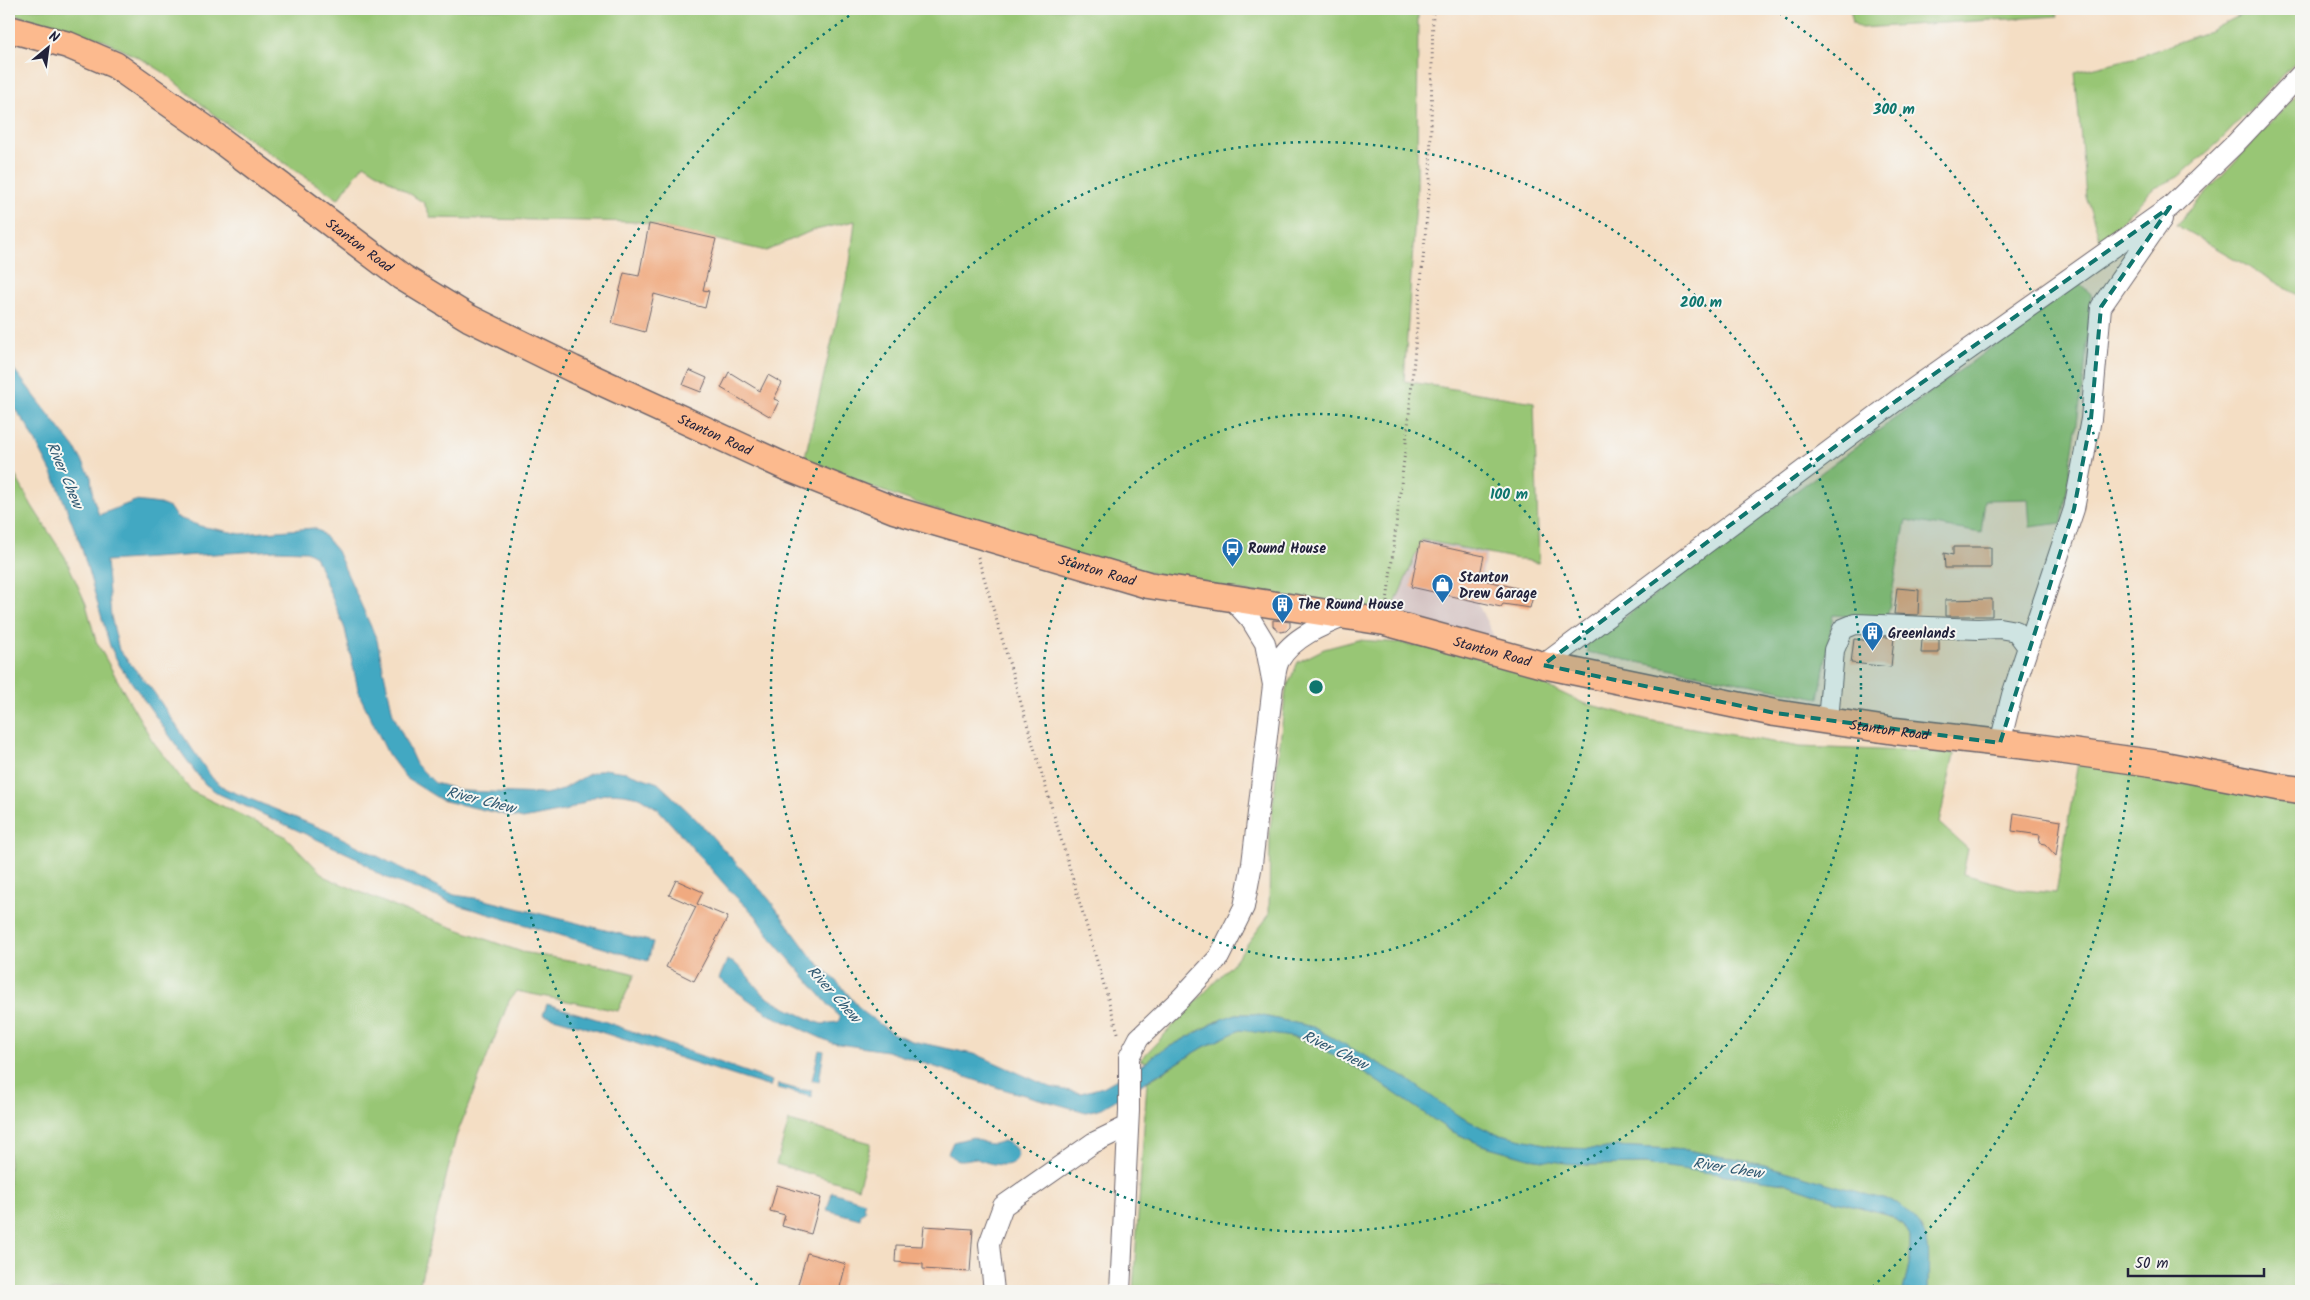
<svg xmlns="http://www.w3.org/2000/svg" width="2310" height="1300" viewBox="0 0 2310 1300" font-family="Kalam,sans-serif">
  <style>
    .industrial { fill: #d1bfbf }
    .green { fill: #98c675; stroke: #5d7458 }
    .water { fill: #42a8c2; stroke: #32657e }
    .building { fill: #f0aa80 }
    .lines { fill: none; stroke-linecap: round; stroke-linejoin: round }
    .minor-casing { stroke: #6c646b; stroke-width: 22 }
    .major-casing { stroke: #6c646b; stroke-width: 29 }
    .path { stroke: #6c646b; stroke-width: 3; stroke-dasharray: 1 4; stroke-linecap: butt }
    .minor { stroke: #fff; stroke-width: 20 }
    .major { stroke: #fcba8e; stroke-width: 26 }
    .marked { fill: #0f766e; fill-opacity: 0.2; stroke: #0f766e; stroke-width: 4; stroke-dasharray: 10 6; stroke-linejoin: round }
    .ring { fill: none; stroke: #0f766e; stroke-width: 2.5; stroke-dasharray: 2.5 5 }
    .labels { text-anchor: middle; stroke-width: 4; stroke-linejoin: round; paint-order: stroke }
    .street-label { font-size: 14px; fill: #22223b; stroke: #f6f6f2 }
    .poi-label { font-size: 14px; font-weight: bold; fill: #22223b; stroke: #f6f6f2; text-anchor: start }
    .water-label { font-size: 15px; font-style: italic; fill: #2f5871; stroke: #f6f6f2 }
    .centre { fill: #0f766e; stroke: #f6f6f2; stroke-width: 2.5 }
    .ring-label { font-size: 15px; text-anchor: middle; font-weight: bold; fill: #0f766e; stroke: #f6f6f2; stroke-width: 4; stroke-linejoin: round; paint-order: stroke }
  </style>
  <rect width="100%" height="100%" fill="#f6f6f2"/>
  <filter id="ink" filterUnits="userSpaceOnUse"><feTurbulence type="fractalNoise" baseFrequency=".02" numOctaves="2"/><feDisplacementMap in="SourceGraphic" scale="10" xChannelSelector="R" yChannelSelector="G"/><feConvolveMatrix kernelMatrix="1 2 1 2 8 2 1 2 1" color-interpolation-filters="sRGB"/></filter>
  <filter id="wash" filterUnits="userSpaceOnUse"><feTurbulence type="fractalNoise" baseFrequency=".0096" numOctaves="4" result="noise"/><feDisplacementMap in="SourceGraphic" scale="20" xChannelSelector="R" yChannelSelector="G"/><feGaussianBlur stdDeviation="1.12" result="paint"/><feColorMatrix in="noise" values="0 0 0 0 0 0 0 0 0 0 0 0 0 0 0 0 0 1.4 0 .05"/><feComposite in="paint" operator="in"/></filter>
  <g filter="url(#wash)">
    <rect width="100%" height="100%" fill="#f4dec4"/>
    <!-- industrial -->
    <path class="industrial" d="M1422,540L1487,552L1476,600L1496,641L1391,613Z"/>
    <!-- green -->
    <path class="green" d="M9,9H1418L1417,187L1404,381L1534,402L1539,563L1422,540L1391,613L1252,593L1079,559L868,486L804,461L850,263L855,221L811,231L766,251L640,222L431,218L424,203L364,164L338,199L219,119L163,72L145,61L101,39L9,13Z
      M1850,9H2055L2058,16L1861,28L1853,23Z
      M2252,9H2301V59L2293,65L2219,142L2178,177L2153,189L2101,243L2086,197L2075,72L2137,57L2212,30Z
      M2301,90V297L2176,225Z
      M2079,283L2091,294L2084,376L2062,523L2030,527L2028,499L1985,500L1981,533L1906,520L1887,619L1833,615L1819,698L1587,652V645Z
      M9,464L32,506L65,557L86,604L96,641L124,692L152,740L191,791L285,836L325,877L400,909L522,952L609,967L635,974L618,1011L516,991L509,1001L456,1137L418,1291H9Z
      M1358,640L1402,643L1491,660L1583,703L1653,721L1800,747L1908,751H1940L1954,754L1939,823L1968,849L1963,874L2022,890L2056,893L2078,762L2301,798V1291H1928V1250L1922,1227L1833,1185L1764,1165L1687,1150L1617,1146L1601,1149L1562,1148L1491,1132L1459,1116L1313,1027L1254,1014H1236L1215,1022L1152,1056L1147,1062L1140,1060L1233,963L1269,915L1270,830L1286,689L1298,662L1324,649Z
      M1240,1030L1275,1033L1312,1043L1366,1073L1449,1130L1482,1145L1529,1158L1588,1165L1645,1164L1698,1170L1784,1183L1833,1200L1890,1215L1902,1224L1910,1237V1260L1903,1291H1133L1147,1082L1204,1047Z
      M789,1121L871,1143L858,1188L776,1164Z"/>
    <!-- water -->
    <path class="water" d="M9,363L75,448L91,477L93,497L99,515L135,501L160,504L170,508L176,517L200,526L241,534L314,528L321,532L337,551L377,640L393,714L416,764L435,783L464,791L544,794L560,791L589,774L604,769L626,772L658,783L695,818L769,899L810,955L842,987L862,1011L892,1033L912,1041L978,1055L1050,1087L1081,1093L1103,1087L1147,1062L1152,1056L1222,1019L1236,1014H1254L1313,1027L1407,1079L1459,1116L1491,1132L1562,1148L1601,1149L1617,1146L1687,1150L1764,1165L1897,1203C1936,1234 1928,1245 1928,1291H1903L1910,1260V1237L1902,1224L1890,1215L1833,1200L1784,1183L1645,1164L1588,1165L1566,1163L1529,1158L1482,1145L1449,1130L1365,1073L1312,1043L1299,1038L1240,1030L1204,1047L1102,1108L1086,1112L999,1088L887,1051L832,1043L770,1015L719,979L727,960C743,965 750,981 761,992C775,1005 799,1013 816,1022L822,1024L838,1022L840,1018L770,937L756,916L733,894L658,809L639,797L624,794L610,793L596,796L568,810L523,819L441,800L406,778L388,754L359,694L345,629L315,556L306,551L275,550L106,561L111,616L119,650L153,691L205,768L213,779L226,789L330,832L454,895L481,899L653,942L648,961L461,906L394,881L378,874L355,857L219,794L205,784L196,773L120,666L110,646L81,546L56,481L27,425L9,402Z
      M547,1004L606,1022L772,1081L770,1087C694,1064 620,1036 543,1015Z
      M819,1050L824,1051L819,1082L812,1080Z
      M778,1084L796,1089L812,1091V1097L777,1088Z
      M973,1137C985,1143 990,1147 1003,1141C1011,1144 1016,1146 1018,1155C1017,1157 1016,1160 1014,1162C1006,1169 982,1162 975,1158C964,1160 955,1163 948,1153L953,1142Z
      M832,1192L865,1202L863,1207L865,1211L861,1213L860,1219L827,1210Z"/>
    <g id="blocks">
      <!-- building -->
      <path class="building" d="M649,224L716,239L703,290L709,291L705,308L654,294L645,332L612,323L624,273L639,276Z
        M689,370L707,378L701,392L683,385Z
        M729,372L760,391L768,375L782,383L774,399L779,401L771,417L721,388Z
        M1420,542L1484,556L1479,579L1534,592L1530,608L1503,604L1501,607L1411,587Z
        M1953,547H1991V568H1945L1944,553L1953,555Z
        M1897,588L1919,590L1918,615L1894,614Z
        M1992,599V616H1945V600Z
        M1273,620L1290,622V627L1286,631L1280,632L1273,626Z
        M1872,637H1894L1891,667L1851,663L1854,639L1872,641Z
        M1922,639H1939V653H1921Z
        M2014,813L2061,821L2056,856L2045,844L2039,843L2040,835L2012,831Z
        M676,880L703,892L697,904L728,917L694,981L666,967L696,907L669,895Z
        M777,1185L821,1198L811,1234L782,1226L785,1215L770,1211Z
        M924,1226L973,1229L970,1272L923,1269V1264L895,1262L896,1245L922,1246Z
        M807,1253L846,1264L839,1291H796Z"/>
    </g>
  </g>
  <g filter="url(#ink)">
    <use href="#blocks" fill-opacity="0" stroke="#6c646b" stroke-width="1"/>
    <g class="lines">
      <defs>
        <path id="minor" d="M1543,665L1896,401L2170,207L2235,144L2301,74
          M1274,683C1275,677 1276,667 1279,661C1292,637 1323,625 1346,616
          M1828,721L1834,650L1843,629L1855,624L1978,629L1999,628L2016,631L2028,647
          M2000,743L2012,695L2074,509L2091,419L2101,307L2162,219
          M994,1291L989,1244L1003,1206L1093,1143L1128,1126
          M1120,1291L1129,1111V1057L1139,1038L1181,998L1219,957L1244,907L1252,864L1273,685L1265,643L1251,620L1232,599"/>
        <g id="major">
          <path id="s1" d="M9,29L68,45L115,65L203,127L402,277L469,318L573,369L786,467L894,510L1148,585L1385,622L1543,665L1775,713L1895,731L2036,747L2159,764L2278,787L2301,790"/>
        </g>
      </defs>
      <!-- minor casing -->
      <use href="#minor" class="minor-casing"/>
      <!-- major casing -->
      <use href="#major" class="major-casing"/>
      <!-- path -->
      <path class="path" d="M978,557L1119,1036
        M1387,602L1408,426L1430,182L1433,9"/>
      <!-- minor -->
      <use href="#minor" class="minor"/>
      <!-- major -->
      <use href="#major" class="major"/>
    </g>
  </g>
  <!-- marked area -->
  <path class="marked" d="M2170,207L2101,307L2091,419L2074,509L2000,743L1775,713L1543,665L1896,401Z"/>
  <!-- distance rings -->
  <g class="ring">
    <circle cx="1316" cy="687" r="273"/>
    <circle cx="1316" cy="687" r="545"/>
    <path d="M763 1290A818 818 0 0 1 859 9M1773 9A818 818 0 0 1 1869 1290"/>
  </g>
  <!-- icons -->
  <defs>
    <symbol id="bus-pin" viewBox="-11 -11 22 30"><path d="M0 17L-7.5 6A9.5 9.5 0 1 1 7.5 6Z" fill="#1f6fb2" stroke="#f6f6f2"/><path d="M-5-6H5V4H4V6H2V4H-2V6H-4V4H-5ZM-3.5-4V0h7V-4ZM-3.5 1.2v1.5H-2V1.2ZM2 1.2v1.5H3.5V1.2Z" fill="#fff"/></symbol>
    <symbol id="shop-pin" viewBox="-11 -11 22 30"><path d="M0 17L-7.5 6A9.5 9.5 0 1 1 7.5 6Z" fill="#1f6fb2" stroke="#f6f6f2"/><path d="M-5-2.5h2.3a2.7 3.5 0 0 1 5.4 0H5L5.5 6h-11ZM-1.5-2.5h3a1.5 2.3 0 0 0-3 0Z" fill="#fff"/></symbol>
    <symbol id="building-pin" viewBox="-11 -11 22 30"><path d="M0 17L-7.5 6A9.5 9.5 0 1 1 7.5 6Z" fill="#1f6fb2" stroke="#f6f6f2"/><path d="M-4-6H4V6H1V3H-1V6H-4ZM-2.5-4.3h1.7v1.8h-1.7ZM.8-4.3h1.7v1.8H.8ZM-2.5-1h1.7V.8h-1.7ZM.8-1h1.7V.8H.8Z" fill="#fff"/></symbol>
  </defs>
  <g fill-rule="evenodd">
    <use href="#bus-pin" x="1220" y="536" width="25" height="34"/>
    <use href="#shop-pin" x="1430" y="572" width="25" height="34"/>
    <use href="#building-pin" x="1270" y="592" width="25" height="34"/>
    <use href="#building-pin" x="1860" y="620" width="25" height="34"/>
  </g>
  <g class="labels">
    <!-- street labels -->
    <g class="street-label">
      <text dy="5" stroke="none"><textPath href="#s1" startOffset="416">Stanton Road</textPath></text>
      <text dy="5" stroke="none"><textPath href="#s1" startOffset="820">Stanton Road</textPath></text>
      <text dy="5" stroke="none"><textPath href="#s1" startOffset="1226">Stanton Road</textPath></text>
      <text dy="5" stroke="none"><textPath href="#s1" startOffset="1630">Stanton Road</textPath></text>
      <text dy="5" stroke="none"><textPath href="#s1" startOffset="2035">Stanton Road</textPath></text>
    </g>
    <!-- poi labels -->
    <g class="poi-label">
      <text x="1248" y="553">Round House</text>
      <text x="1459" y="582">Stanton<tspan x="1459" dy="16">Drew Garage</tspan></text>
      <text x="1298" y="609">The Round House</text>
      <text x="1888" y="638">Greenlands</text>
    </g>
    <!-- water labels -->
    <g class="water-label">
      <text transform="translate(65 475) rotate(67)" y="5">River Chew</text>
      <text transform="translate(481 800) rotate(14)" y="5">River Chew</text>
      <text transform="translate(834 994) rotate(48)" y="5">River Chew</text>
      <text transform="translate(1335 1050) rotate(26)" y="5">River Chew</text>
      <text transform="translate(1728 1168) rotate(9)" y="5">River Chew</text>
    </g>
  </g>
  <circle cx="1316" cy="687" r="8" class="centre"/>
  <g class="ring-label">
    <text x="1894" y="114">300 m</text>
    <text x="1701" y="307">200 m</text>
    <text x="1509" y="499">100 m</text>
  </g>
  <!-- margin -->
  <rect width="2310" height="1300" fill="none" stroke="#f6f6f2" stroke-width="30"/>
  <!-- north arrow -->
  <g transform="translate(48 48) rotate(29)" stroke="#f6f6f2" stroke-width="4" paint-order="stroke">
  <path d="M0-4L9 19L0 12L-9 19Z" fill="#22223b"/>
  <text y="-8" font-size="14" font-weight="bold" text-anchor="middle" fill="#22223b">N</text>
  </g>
  <!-- scale -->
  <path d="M2128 1268v8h136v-8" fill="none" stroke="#22223b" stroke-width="2.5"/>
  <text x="2135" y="1268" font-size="15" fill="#22223b" stroke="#f6f6f2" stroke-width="4" paint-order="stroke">50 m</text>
</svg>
